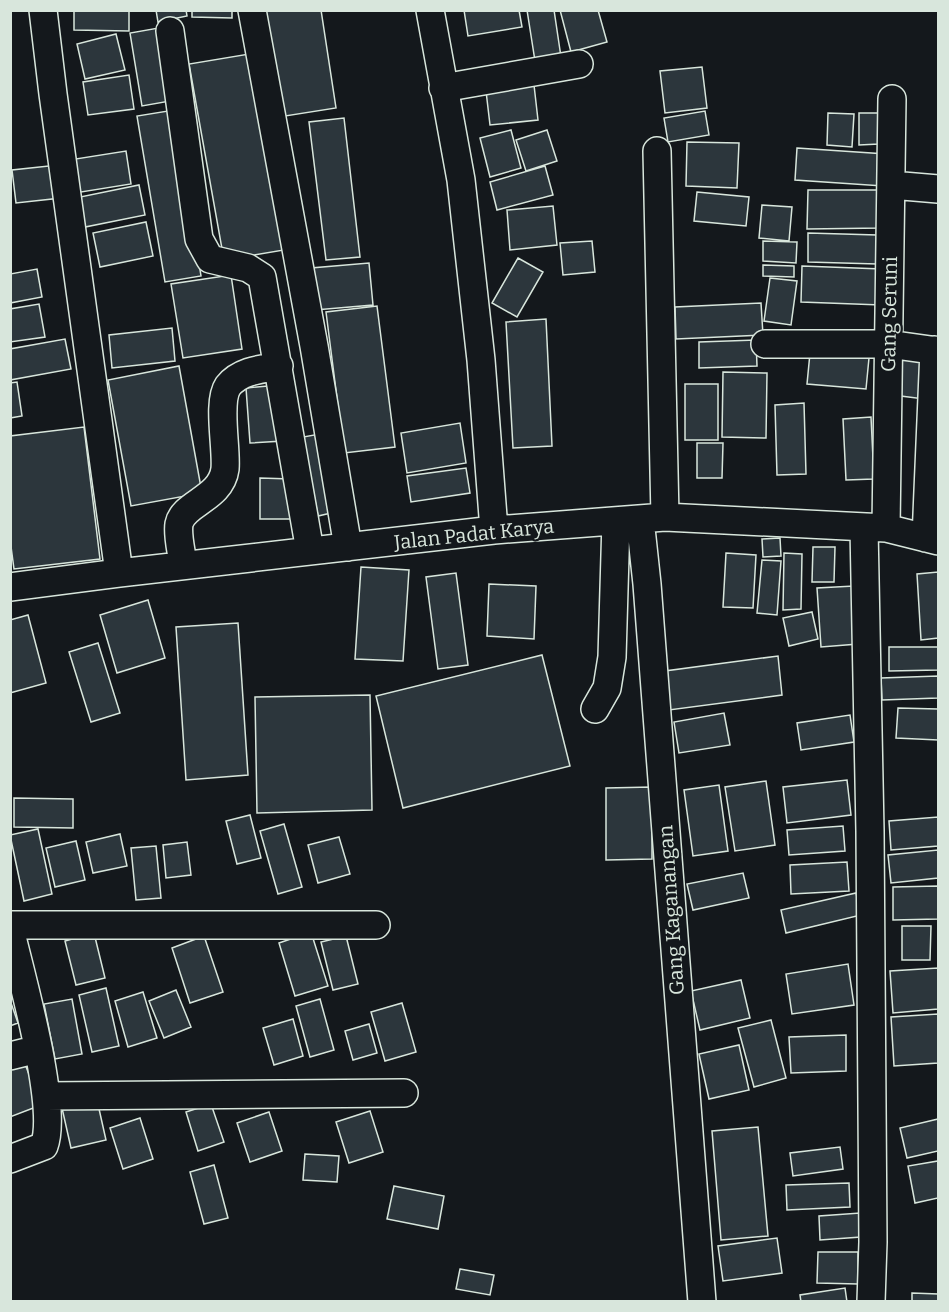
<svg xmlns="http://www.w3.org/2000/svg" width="949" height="1312" viewBox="0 0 949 1312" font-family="Bitter,serif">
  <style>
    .building { fill: #2c363c; stroke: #d8e6dc; stroke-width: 1.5 }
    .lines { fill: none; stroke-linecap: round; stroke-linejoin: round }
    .minor-casing { stroke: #d8e6dc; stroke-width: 30 }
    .minor { stroke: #14181c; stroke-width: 27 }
    .labels { text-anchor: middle; stroke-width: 4.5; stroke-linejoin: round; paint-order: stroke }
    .street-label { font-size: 20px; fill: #d8e6dc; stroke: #14181c }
  </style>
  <rect width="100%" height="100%" fill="#14181c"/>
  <!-- building -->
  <path class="building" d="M74,10H129V31L74,30Z
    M156,10H186L187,16L158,22Z
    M192,10H232V18L192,17Z
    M263,10H321L336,108L279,117Z
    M464,10H519L522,27L468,36Z
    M527,10H554L561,57L535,61Z
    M560,10H598L607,42L571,52Z
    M164,27L176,100L142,106L130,33Z
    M116,34L125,70L85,79L77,44Z
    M255,53L290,249L224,260L189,64Z
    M702,67L707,108L665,113L660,71Z
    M129,75L134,109L88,115L83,82Z
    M534,85L538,120L490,125L486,91Z
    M174,110L201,276L165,282L137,116Z
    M705,111L709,135L668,142L664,118Z
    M828,113L854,114L852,147L827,145Z
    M859,113H879V144L859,145Z
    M344,118L360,257L326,260L309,122Z
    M511,130L521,168L490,177L480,138Z
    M547,130L557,161L526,171L516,140Z
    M687,142L739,143L737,188L686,186Z
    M797,148L886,154L883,186L795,180Z
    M126,151L131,184L75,193L69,160Z
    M58,165L61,198L16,203L12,170Z
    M545,166L553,195L497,210L490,182Z
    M139,185L145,215L85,227L80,197Z
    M808,190H882V228L807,229Z
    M697,192L749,197L746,226L694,221Z
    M762,205L792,207L789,241L759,238Z
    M553,206L557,245L510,250L507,210Z
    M146,222L153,256L100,267L93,233Z
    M808,233L877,235V264L808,262Z
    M592,241L595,272L563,275L560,243Z
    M763,241L797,242L796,263L763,261Z
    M518,258L543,272L517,317L492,303Z
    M369,263L373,305L315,310L311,268Z
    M763,265L794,266V277L763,276Z
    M802,266L882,269L881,305L801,302Z
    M37,269L42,297L10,303V274Z
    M231,275L242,349L183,358L171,284Z
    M770,278L797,281L791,325L764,321Z
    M761,303L763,335L676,339L675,307Z
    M39,304L45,337L10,342V309Z
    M377,306L395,447L344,453L326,312Z
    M546,319L552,446L513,448L506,322Z
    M172,328L175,361L112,368L109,335Z
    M65,339L71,369L10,380V349Z
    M756,340L757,366L699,368V342Z
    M810,353L869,358L866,389L807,384Z
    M898,359L929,363L924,399L893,395Z
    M179,366L202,493L131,506L108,380Z
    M723,372L767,373L766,438L722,437Z
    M17,382L22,416L10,418V383Z
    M685,384H718V440H685Z
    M279,385L283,441L250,443L246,388Z
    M804,403L806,474L777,475L775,405Z
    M871,417L874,479L846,480L843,419Z
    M460,423L466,463L407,473L401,433Z
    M84,427L100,559L14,569L10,539V436Z
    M325,433L340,511L318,516L303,437Z
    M697,443H723L722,478H697Z
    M466,468L470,493L411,502L407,476Z
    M260,478L291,479L290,519H260Z
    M780,538L781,556L763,557L762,539Z
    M813,547H835L834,582H812Z
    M726,553L756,555L753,608L723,607Z
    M784,553L802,554L801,609L783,610Z
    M762,560L781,561L777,615L757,613Z
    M361,567L409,570L403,661L355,659Z
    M938,572V638L921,640L917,574Z
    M456,573L468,665L438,669L426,577Z
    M489,584L536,586L534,639L487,636Z
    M854,586L858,644L821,647L817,588Z
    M148,600L165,658L117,673L100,615Z
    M812,612L818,639L789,646L783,618Z
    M28,615L46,683L10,693V620Z
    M238,623L248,775L186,780L176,627Z
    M98,643L120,713L91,722L69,652Z
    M889,647H938V670L889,671Z
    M542,655L570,766L403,808L376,696Z
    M778,656L782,695L669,710L665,671Z
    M938,676V698L882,700L881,678Z
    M370,695L372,810L257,813L255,697Z
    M898,708L938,709V740L896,738Z
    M724,713L730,745L679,753L674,722Z
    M850,715L854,742L801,750L797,723Z
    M847,780L851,815L787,823L783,787Z
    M766,781L775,845L735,851L725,787Z
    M719,785L728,851L693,856L684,790Z
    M652,787V859L606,860V788Z
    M14,798L73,799V828L14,827Z
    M250,815L261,858L237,864L226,821Z
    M938,817V846L891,850L889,821Z
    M284,824L302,887L278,894L260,831Z
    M843,826L845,851L789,855L787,830Z
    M38,829L52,894L24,901L10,835Z
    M120,834L127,866L93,873L86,842Z
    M339,837L350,874L318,883L308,845Z
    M76,841L85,880L55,887L46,848Z
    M187,842L191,875L166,878L163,845Z
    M156,846L161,898L136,900L131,848Z
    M938,850V878L891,883L888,855Z
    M847,862L849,891L791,894L790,865Z
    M743,873L749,898L693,910L687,884Z
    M938,886V919L893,920V887Z
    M856,893L861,915L786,933L781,910Z
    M902,926H931L930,960H902Z
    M311,932L328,986L295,996L279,943Z
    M94,933L105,978L76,985L65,941Z
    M204,936L223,992L190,1003L172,948Z
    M346,936L358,984L333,990L321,942Z
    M848,964L854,1005L792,1014L786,974Z
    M938,968V1009L893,1013L890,971Z
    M741,980L750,1018L700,1030L691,991Z
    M106,988L119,1046L92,1052L79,995Z
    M176,990L191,1027L164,1038L149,1001Z
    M143,992L157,1038L128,1047L115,1001Z
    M72,999L82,1054L55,1059L44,1004Z
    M320,999L334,1050L310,1057L296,1006Z
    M10,1000L18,1023L10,1026Z
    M402,1003L416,1052L385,1061L371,1012Z
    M938,1014V1063L894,1066L891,1017Z
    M293,1019L303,1056L274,1065L263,1028Z
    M771,1020L786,1078L754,1087L738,1028Z
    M369,1024L377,1053L353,1060L345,1031Z
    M846,1035V1071L791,1073L789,1037Z
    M739,1045L749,1090L709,1099L699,1054Z
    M23,1059L41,1105L10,1117V1064Z
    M97,1100L106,1140L71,1148L62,1108Z
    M211,1104L224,1142L198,1151L186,1112Z
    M370,1111L383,1152L349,1163L336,1122Z
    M269,1112L282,1151L250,1162L237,1123Z
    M140,1118L153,1159L123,1169L110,1128Z
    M938,1119V1151L907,1158L900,1128Z
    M758,1127L768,1236L721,1240L712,1131Z
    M840,1147L843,1169L793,1176L790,1153Z
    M305,1154L339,1156L337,1182L303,1180Z
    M938,1161V1198L915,1203L908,1166Z
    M214,1165L228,1218L204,1224L190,1172Z
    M849,1183L850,1207L787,1210L786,1185Z
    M394,1186L444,1196L438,1229L387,1219Z
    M860,1213L861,1237L820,1240L819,1216Z
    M777,1238L782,1273L723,1281L718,1246Z
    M818,1252H858V1284L817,1283Z
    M460,1269L494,1275L490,1295L456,1289Z
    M845,1288L847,1302H801L800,1295Z
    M912,1293L938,1294V1302H912Z"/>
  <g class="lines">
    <defs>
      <path id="minor" d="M43,10L53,94L119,573
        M252,10L314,346L348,547
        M430,10L461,180L481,360L494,530
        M170,31L199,239L210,259L248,268L262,277L310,551
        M443,88L579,64
        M657,151L665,517
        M891,185L938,189
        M765,344H888L938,351
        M640,519L647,584L702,1302
        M864,528L870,831L873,1242L871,1302
        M886,528L892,99
        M926,538L934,350
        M183,565C182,553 177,536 179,524C183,503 221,499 225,469C227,448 217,402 228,386C240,371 261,369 279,366
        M10,587L119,573L494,530L665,517L886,528L938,541
        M595,709L607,688L612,657L616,521
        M10,925H376
        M10,929C21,975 59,1108 44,1146L10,1159
        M10,1056L38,1049
        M46,1096L404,1093"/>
    </defs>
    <!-- minor casing -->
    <use href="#minor" class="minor-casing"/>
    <!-- minor -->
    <use href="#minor" class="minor"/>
  </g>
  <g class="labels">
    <!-- street labels -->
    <g class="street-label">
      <text transform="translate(889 314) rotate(-89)" y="7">Gang Seruni</text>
      <text transform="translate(474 534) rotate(-6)" y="7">Jalan Padat Karya</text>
      <text transform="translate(671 910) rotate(-94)" y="7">Gang Kaganangan</text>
    </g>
  </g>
  <!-- border -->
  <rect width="949" height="1312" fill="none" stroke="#d8e6dc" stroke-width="24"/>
</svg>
